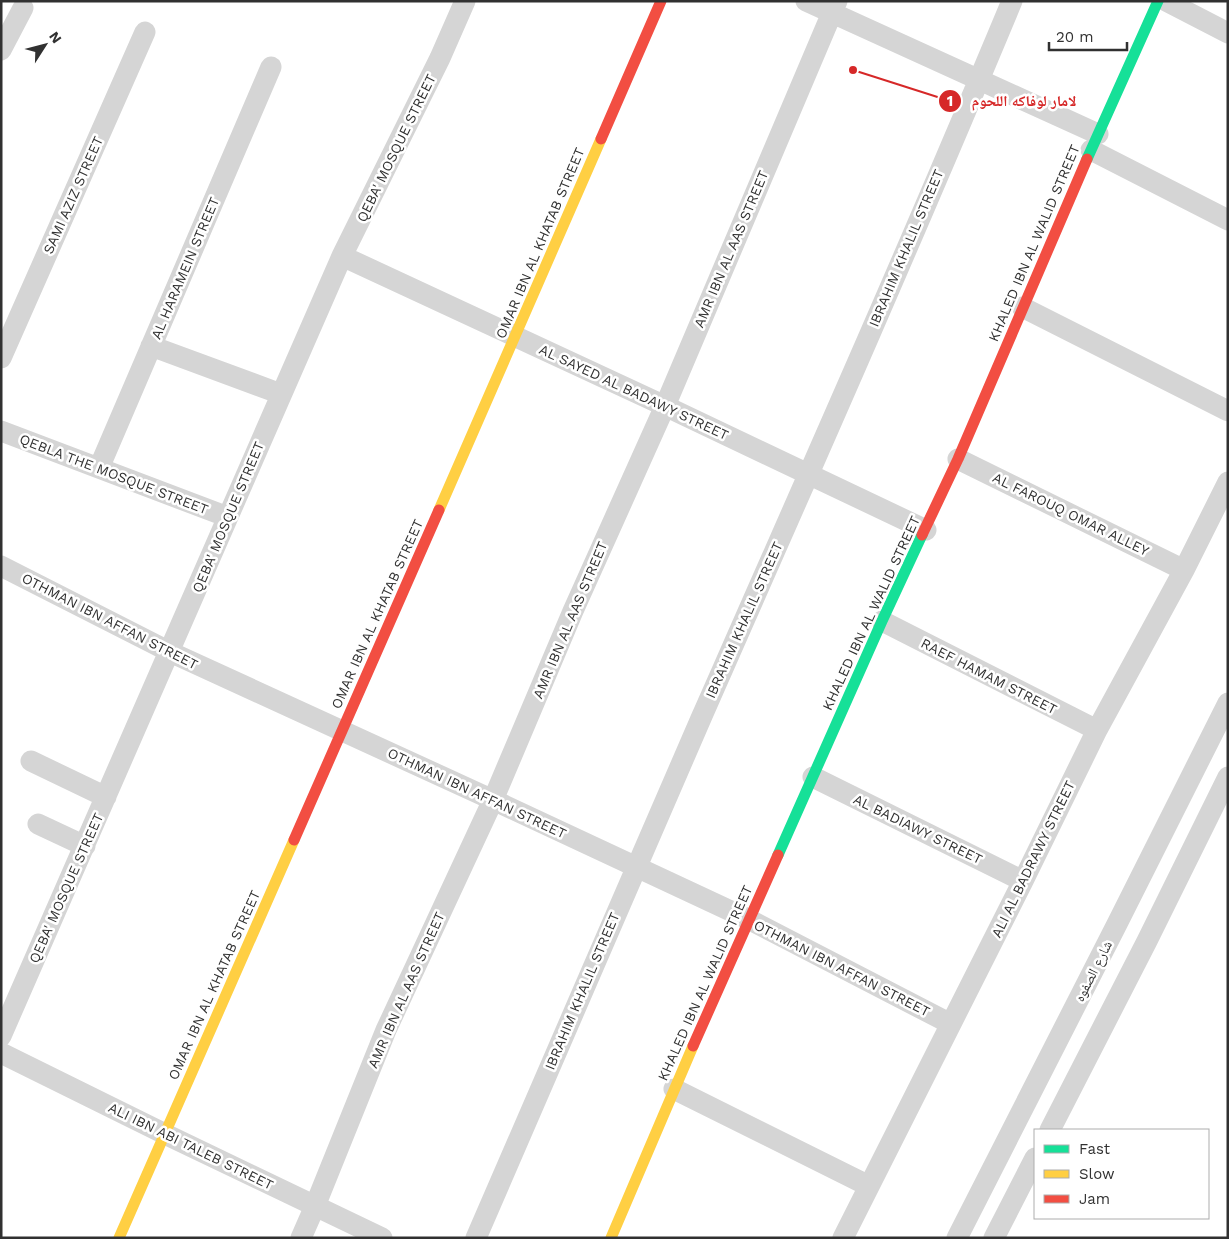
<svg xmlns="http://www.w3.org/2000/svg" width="1229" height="1239" viewBox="0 0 1229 1239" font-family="'Work Sans','Noto Naskh Arabic',sans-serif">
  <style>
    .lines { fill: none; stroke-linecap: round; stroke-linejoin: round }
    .street { stroke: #d5d5d5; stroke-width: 21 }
    .fast { stroke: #16e098; stroke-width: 11 }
    .slow { stroke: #ffcf43; stroke-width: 11 }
    .jam { stroke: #f24e42; stroke-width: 11 }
    .labels { text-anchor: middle; stroke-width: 5; stroke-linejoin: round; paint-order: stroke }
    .street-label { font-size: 14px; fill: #313131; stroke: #fff }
    .leader { fill: none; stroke: #d62828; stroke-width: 2 }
    .callout-dot { fill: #d62828; stroke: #fff; stroke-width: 2 }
    .mark-label { font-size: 15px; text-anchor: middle; font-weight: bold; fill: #fff }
    .callout-label { font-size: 15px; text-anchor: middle; font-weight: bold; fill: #d62828; stroke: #fff; stroke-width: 5; stroke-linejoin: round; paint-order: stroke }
  </style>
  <rect width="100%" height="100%" fill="#fff"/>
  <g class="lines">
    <!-- street -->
    <path class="street" d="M806,1L1098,134
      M1166,1L1228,33
      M1,50L23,8
      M1091,150L1228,220
      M342,256L665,406L926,530
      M1022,307L1228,411
      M151,346L281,394
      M1,358L145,32
      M1,431L228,517
      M958,459L1184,570
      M99,468L271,67
      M1,566L170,652L493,800L750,920L951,1024
      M882,621L1097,730
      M31,761L106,797
      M813,777L1023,881
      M38,824L85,846
      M1,1036L342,256L440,58L465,1
      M1,1053L165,1134L382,1238
      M674,1089L869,1186
      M1050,1130L1147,941L1228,777
      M301,1238L315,1206L386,1030L493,800L573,611L665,406L837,1
      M476,1238C551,1064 626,890 702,716C807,478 912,241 1012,1
      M843,1238L1023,881L1097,730L1184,570L1228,482
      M957,1238L1117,924L1228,703
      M994,1238L1035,1158"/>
    <!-- fast -->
    <path class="fast" d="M1087,159L1158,1
      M778,855L882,621L922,535"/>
    <!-- slow -->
    <path class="slow" d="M439,510L601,139
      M119,1238L294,840
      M611,1238L693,1046"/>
    <!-- jam -->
    <path class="jam" d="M601,139L661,1
      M922,535L958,459L1087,159
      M294,840L439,510
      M693,1046L778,855"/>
  </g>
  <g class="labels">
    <!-- street labels -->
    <g class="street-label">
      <text transform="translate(396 148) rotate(-64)" y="5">QEBA' MOSQUE STREET</text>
      <text transform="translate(73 195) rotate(-66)" y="5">SAMI AZIZ STREET</text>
      <text transform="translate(540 243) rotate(-67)" y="5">OMAR IBN AL KHATAB STREET</text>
      <text transform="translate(1034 243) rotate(-67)" y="5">KHALED IBN AL WALID STREET</text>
      <text transform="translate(906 248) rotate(-67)" y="5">IBRAHIM KHALIL STREET</text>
      <text transform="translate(731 249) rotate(-67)" y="5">AMR IBN AL AAS STREET</text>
      <text transform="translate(185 268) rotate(-67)" y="5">AL HARAMEIN STREET</text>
      <text transform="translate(634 392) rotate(25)" y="5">AL SAYED AL BADAWY STREET</text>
      <text transform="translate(114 474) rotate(21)" y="5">QEBLA THE MOSQUE STREET</text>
      <text transform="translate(1071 514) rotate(26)" y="5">AL FAROUQ OMAR ALLEY</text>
      <text transform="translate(228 517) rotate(-67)" y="5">QEBA' MOSQUE STREET</text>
      <text transform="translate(871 613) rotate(-65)" y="5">KHALED IBN AL WALID STREET</text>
      <text transform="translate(377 614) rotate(-66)" y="5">OMAR IBN AL KHATAB STREET</text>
      <text transform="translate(570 620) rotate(-67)" y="5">AMR IBN AL AAS STREET</text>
      <text transform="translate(744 620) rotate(-66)" y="5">IBRAHIM KHALIL STREET</text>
      <text transform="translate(110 621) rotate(27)" y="5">OTHMAN IBN AFFAN STREET</text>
      <text transform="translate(989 676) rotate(27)" y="5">RAEF HAMAM STREET</text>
      <text transform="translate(477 793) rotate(25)" y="5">OTHMAN IBN AFFAN STREET</text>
      <text transform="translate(918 829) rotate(26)" y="5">AL BADIAWY STREET</text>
      <text transform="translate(1033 859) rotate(-64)" y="5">ALI AL BADRAWY STREET</text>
      <text transform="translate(66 888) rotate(-66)" y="5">QEBA' MOSQUE STREET</text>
      <text transform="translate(842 968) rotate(27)" y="5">OTHMAN IBN AFFAN STREET</text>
      <text transform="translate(1093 971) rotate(-63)" y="5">شارع الصفوه</text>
      <text transform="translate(705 983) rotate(-66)" y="5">KHALED IBN AL WALID STREET</text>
      <text transform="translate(214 985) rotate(-66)" y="5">OMAR IBN AL KHATAB STREET</text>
      <text transform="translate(406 990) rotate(-66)" y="5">AMR IBN AL AAS STREET</text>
      <text transform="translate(582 991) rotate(-67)" y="5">IBRAHIM KHALIL STREET</text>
      <text transform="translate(191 1146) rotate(26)" y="5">ALI IBN ABI TALEB STREET</text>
    </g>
  </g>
  <!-- callouts -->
  <path class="leader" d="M853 70L950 101"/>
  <g class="callout-dot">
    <circle cx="853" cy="70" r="5"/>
    <circle cx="950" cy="101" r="12"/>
  </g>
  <g class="mark-label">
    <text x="950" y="106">1</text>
  </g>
  <g class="callout-label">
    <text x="1024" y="106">لامار لوفاكه اللحوم</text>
  </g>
  <!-- border -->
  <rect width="1229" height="1239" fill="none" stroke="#313131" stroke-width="5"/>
  <!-- legend -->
  <rect x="1034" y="1129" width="175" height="90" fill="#ffffff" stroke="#adadad"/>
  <rect x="1044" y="1145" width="25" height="8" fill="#16e098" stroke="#adadad"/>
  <text x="1079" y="1154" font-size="15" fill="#313131">Fast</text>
  <rect x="1044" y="1170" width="25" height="8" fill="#ffcf43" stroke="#adadad"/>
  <text x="1079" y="1179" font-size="15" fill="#313131">Slow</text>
  <rect x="1044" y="1195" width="25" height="8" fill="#f24e42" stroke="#adadad"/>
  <text x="1079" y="1204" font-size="15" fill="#313131">Jam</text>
  <!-- north arrow -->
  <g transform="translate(45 45) rotate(54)" stroke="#ffffff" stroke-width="4" paint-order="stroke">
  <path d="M0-4L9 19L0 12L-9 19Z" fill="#313131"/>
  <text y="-8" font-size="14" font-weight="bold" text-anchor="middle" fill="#313131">N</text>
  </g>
  <!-- scale -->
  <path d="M1049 42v8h78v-8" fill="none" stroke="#313131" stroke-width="2.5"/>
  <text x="1056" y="42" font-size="15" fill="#313131" stroke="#ffffff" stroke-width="4" paint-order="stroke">20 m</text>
</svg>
